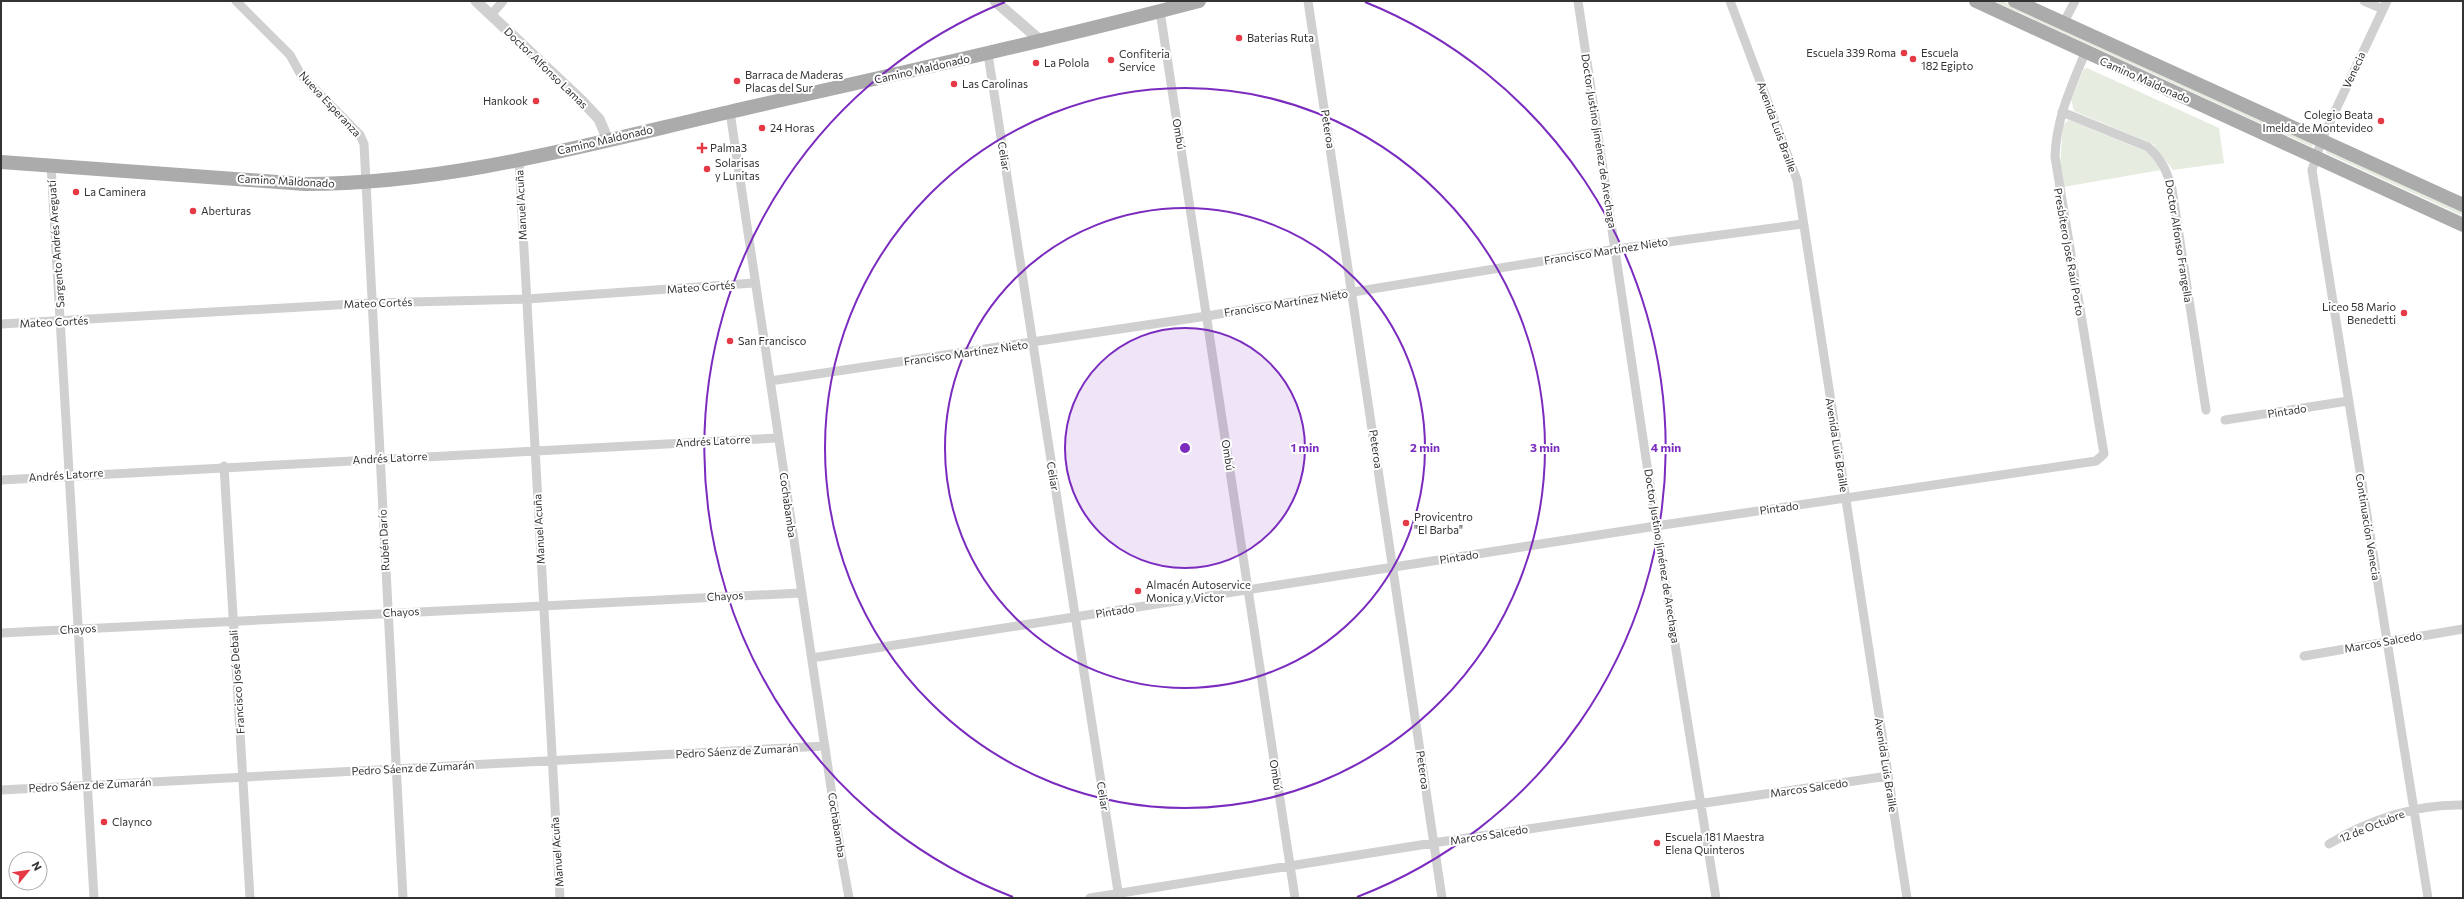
<svg xmlns="http://www.w3.org/2000/svg" width="2464" height="899" viewBox="0 0 2464 899" font-family="Commissioner,sans-serif">
  <style>
    .green { fill: #e6ecdf }
    .lines { fill: none; stroke-linecap: round; stroke-linejoin: round }
    .minor { stroke: #d0d0d0; stroke-width: 9 }
    .tertiary { stroke: #d0d0d0; stroke-width: 11 }
    .primary { stroke: #ababab; stroke-width: 14 }
    .ring { fill: none; stroke: #7b2cbf; stroke-width: 2 }
    .poi-dot { fill: #e63946; stroke: #fff; stroke-width: 1.5 }
    .labels { text-anchor: middle; stroke-width: 4; stroke-linejoin: round; paint-order: stroke }
    .poi-label { font-size: 11px; fill: #333; stroke: #fff; text-anchor: start }
    .street-label { font-size: 11px; fill: #333; stroke: #fff }
    .centre { fill: #7b2cbf; stroke: #fff; stroke-width: 2 }
    .ring-label { font-size: 12px; text-anchor: middle; font-weight: bold; fill: #7b2cbf; stroke: #fff; stroke-width: 4; stroke-linejoin: round; paint-order: stroke }
  </style>
  <rect width="100%" height="100%" fill="#fff"/>
  <!-- green -->
  <path class="green" d="M1994,1H2002L2313,144L2312,147Z
    M2087,68L2219,128L2224,163L2173,170L2153,144L2074,111L2071,99L2084,69Z
    M2069,120L2147,152L2153,156L2161,170L2063,187L2060,164L2063,125Z
    M2326,150L2463,211V216L2326,153Z"/>
  <g class="lines">
    <!-- minor -->
    <path class="minor" d="M236,1L290,55L301,75L360,135L364,144L403,898
      M1308,1L1442,898
      M1578,1L1656,526L1716,898
      M1730,1L1797,180L1907,898
      M2364,1L2383,9
      M2387,1L2322,139L2312,170L2428,898
      M1160,11L1295,898
      M491,15L503,1
      M2063,24L2075,1
      M988,54L1119,898
      M730,112L840,848L849,898
      M2062,112L2148,147C2162,159 2167,172 2172,189L2206,410
      M519,159L560,898
      M51,165L94,898
      M1,324L371,303L527,299L754,283
      M770,381L1207,316L1616,249L1802,224
      M2225,420L2348,401
      M224,466L250,898
      M1,480L778,438
      M1,633L801,593
      M2304,656L2463,629
      M812,658L1656,526L2096,461L2104,454L2055,157C2056,119 2071,87 2085,53
      M1,790L825,746
      M2329,844C2369,820 2416,804 2463,805
      M1090,898L1433,843L1888,776"/>
    <!-- tertiary -->
    <path class="tertiary" d="M476,1L581,100L599,119L608,140
      M995,1L1042,42"/>
    <!-- primary -->
    <path class="primary" d="M1976,1L2463,225
      M2015,1L2463,205
      M1,162L305,184C449,184 590,144 729,112C886,76 1043,42 1199,1"/>
  </g>
  <!-- distance rings -->
  <circle cx="1185" cy="448" r="120" fill="#7b2cbf" fill-opacity=".12"/>
  <g class="ring">
    <circle cx="1185" cy="448" r="120"/>
    <circle cx="1185" cy="448" r="240"/>
    <circle cx="1185" cy="448" r="360"/>
    <path d="M1013 897A481 481 0 0 1 1005 2M1365 2A481 481 0 0 1 1357 897"/>
  </g>
  <!-- markers -->
  <g class="poi-dot">
    <circle cx="1239" cy="38" r="4"/>
    <circle cx="1904" cy="53" r="4"/>
    <circle cx="1913" cy="59" r="4"/>
    <circle cx="1111" cy="60" r="4"/>
    <circle cx="1036" cy="63" r="4"/>
    <circle cx="737" cy="81" r="4"/>
    <circle cx="954" cy="84" r="4"/>
    <circle cx="536" cy="101" r="4"/>
    <circle cx="2381" cy="121" r="4"/>
    <circle cx="762" cy="128" r="4"/>
    <path d="M700 142h4v4h4v4h-4v4h-4v-4h-4v-4h4z"/>
    <circle cx="707" cy="169" r="4"/>
    <circle cx="76" cy="192" r="4"/>
    <circle cx="193" cy="211" r="4"/>
    <circle cx="2404" cy="313" r="4"/>
    <circle cx="730" cy="341" r="4"/>
    <circle cx="1406" cy="523" r="4"/>
    <circle cx="1138" cy="591" r="4"/>
    <circle cx="104" cy="822" r="4"/>
    <circle cx="1657" cy="843" r="4"/>
  </g>
  <g class="labels">
    <!-- poi labels -->
    <g class="poi-label">
      <text x="1247" y="42">Baterias Ruta</text>
      <text x="1896" y="57" text-anchor="end">Escuela 339 Roma</text>
      <text x="1921" y="57">Escuela<tspan x="1921" dy="13">182 Egipto</tspan></text>
      <text x="1119" y="58">Confiteria<tspan x="1119" dy="13">Service</tspan></text>
      <text x="1044" y="67">La Polola</text>
      <text x="745" y="79">Barraca de Maderas<tspan x="745" dy="13">Placas del Sur</tspan></text>
      <text x="962" y="88">Las Carolinas</text>
      <text x="528" y="105" text-anchor="end">Hankook</text>
      <text x="2373" y="119" text-anchor="end">Colegio Beata<tspan x="2373" dy="13">Imelda de Montevideo</tspan></text>
      <text x="770" y="132">24 Horas</text>
      <text x="710" y="152">Palma3</text>
      <text x="715" y="167">Solarisas<tspan x="715" dy="13">y Lunitas</tspan></text>
      <text x="84" y="196">La Caminera</text>
      <text x="201" y="215">Aberturas</text>
      <text x="2396" y="311" text-anchor="end">Liceo 58 Mario<tspan x="2396" dy="13">Benedetti</tspan></text>
      <text x="738" y="345">San Francisco</text>
      <text x="1414" y="521">Provicentro<tspan x="1414" dy="13">"El Barba"</tspan></text>
      <text x="1146" y="589">Almacén Autoservice<tspan x="1146" dy="13">Monica y Victor</tspan></text>
      <text x="112" y="826">Claynco</text>
      <text x="1665" y="841">Escuela 181 Maestra<tspan x="1665" dy="13">Elena Quinteros</tspan></text>
    </g>
    <!-- street labels -->
    <g class="street-label">
      <text transform="translate(546 68) rotate(44)" y="4">Doctor Alfonso Lamas</text>
      <text transform="translate(922 69) rotate(-13)" y="4">Camino Maldonado</text>
      <text transform="translate(2354 70) rotate(-65)" y="4">Venecia</text>
      <text transform="translate(2145 80) rotate(24)" y="4">Camino Maldonado</text>
      <text transform="translate(330 104) rotate(47)" y="4">Nueva Esperanza</text>
      <text transform="translate(1777 127) rotate(70)" y="4">Avenida Luis Braille</text>
      <text transform="translate(1328 129) rotate(81)" y="4">Peteroa</text>
      <text transform="translate(1179 134) rotate(81)" y="4">Ombú</text>
      <text transform="translate(605 140) rotate(-13)" y="4">Camino Maldonado</text>
      <text transform="translate(1599 141) rotate(81)" y="4">Doctor Justino Jiménez de Arechaga</text>
      <text transform="translate(1004 156) rotate(81)" y="4">Celiar</text>
      <text transform="translate(286 181) rotate(3)" y="4">Camino Maldonado</text>
      <text transform="translate(521 205) rotate(-93)" y="4">Manuel Acuña</text>
      <text transform="translate(2179 241) rotate(81)" y="4">Doctor Alfonso Frangella</text>
      <text transform="translate(56 244) rotate(-94)" y="4">Sargento Andrés Areguatí</text>
      <text transform="translate(1606 251) rotate(-9)" y="4">Francisco Martínez Nieto</text>
      <text transform="translate(2069 252) rotate(80)" y="4">Presbítero José Raúl Porto</text>
      <text transform="translate(701 287) rotate(-4)" y="4">Mateo Cortés</text>
      <text transform="translate(378 303) rotate(-2)" y="4">Mateo Cortés</text>
      <text transform="translate(1286 303) rotate(-9)" y="4">Francisco Martínez Nieto</text>
      <text transform="translate(54 322) rotate(-3)" y="4">Mateo Cortés</text>
      <text transform="translate(966 353) rotate(-8)" y="4">Francisco Martínez Nieto</text>
      <text transform="translate(2287 411) rotate(-9)" y="4">Pintado</text>
      <text transform="translate(713 441) rotate(-3)" y="4">Andrés Latorre</text>
      <text transform="translate(1837 445) rotate(81)" y="4">Avenida Luis Braille</text>
      <text transform="translate(1376 449) rotate(82)" y="4">Peteroa</text>
      <text transform="translate(1228 455) rotate(81)" y="4">Ombú</text>
      <text transform="translate(390 458) rotate(-3)" y="4">Andrés Latorre</text>
      <text transform="translate(66 475) rotate(-4)" y="4">Andrés Latorre</text>
      <text transform="translate(1053 476) rotate(81)" y="4">Celiar</text>
      <text transform="translate(788 505) rotate(82)" y="4">Cochabamba</text>
      <text transform="translate(1779 508) rotate(-8)" y="4">Pintado</text>
      <text transform="translate(2368 527) rotate(81)" y="4">Continuación Venecia</text>
      <text transform="translate(539 529) rotate(-93)" y="4">Manuel Acuña</text>
      <text transform="translate(384 540) rotate(-93)" y="4">Rubén Darío</text>
      <text transform="translate(1662 556) rotate(81)" y="4">Doctor Justino Jiménez de Arechaga</text>
      <text transform="translate(1459 557) rotate(-9)" y="4">Pintado</text>
      <text transform="translate(725 596) rotate(-3)" y="4">Chayos</text>
      <text transform="translate(1115 611) rotate(-9)" y="4">Pintado</text>
      <text transform="translate(401 612) rotate(-3)" y="4">Chayos</text>
      <text transform="translate(78 629) rotate(-3)" y="4">Chayos</text>
      <text transform="translate(2383 642) rotate(-10)" y="4">Marcos Salcedo</text>
      <text transform="translate(237 682) rotate(-94)" y="4">Francisco José Debali</text>
      <text transform="translate(737 751) rotate(-3)" y="4">Pedro Sáenz de Zumarán</text>
      <text transform="translate(1886 765) rotate(81)" y="4">Avenida Luis Braille</text>
      <text transform="translate(413 768) rotate(-3)" y="4">Pedro Sáenz de Zumarán</text>
      <text transform="translate(1423 770) rotate(82)" y="4">Peteroa</text>
      <text transform="translate(1276 775) rotate(81)" y="4">Ombú</text>
      <text transform="translate(90 785) rotate(-3)" y="4">Pedro Sáenz de Zumarán</text>
      <text transform="translate(1809 788) rotate(-8)" y="4">Marcos Salcedo</text>
      <text transform="translate(1103 796) rotate(81)" y="4">Celiar</text>
      <text transform="translate(837 825) rotate(81)" y="4">Cochabamba</text>
      <text transform="translate(2372 826) rotate(-22)" y="4">12 de Octubre</text>
      <text transform="translate(1489 835) rotate(-9)" y="4">Marcos Salcedo</text>
      <text transform="translate(557 852) rotate(-94)" y="4">Manuel Acuña</text>
    </g>
  </g>
  <circle cx="1185" cy="448" r="6" class="centre"/>
  <g class="ring-label">
    <text x="1305" y="452">1 min</text>
    <text x="1425" y="452">2 min</text>
    <text x="1545" y="452">3 min</text>
    <text x="1666" y="452">4 min</text>
  </g>
  <!-- border -->
  <rect width="2464" height="899" fill="none" stroke="#333333" stroke-width="4"/>
  <!-- north arrow -->
  <g transform="translate(28 871) rotate(61)"><circle r="19" fill="#ffffff" stroke="#adadad"/>
  <path d="M0-3L7 15L0 10L-7 15Z" fill="#e63946"/>
  <text y="-6" font-size="11" font-weight="bold" text-anchor="middle" fill="#333333">N</text>
  </g>
</svg>
